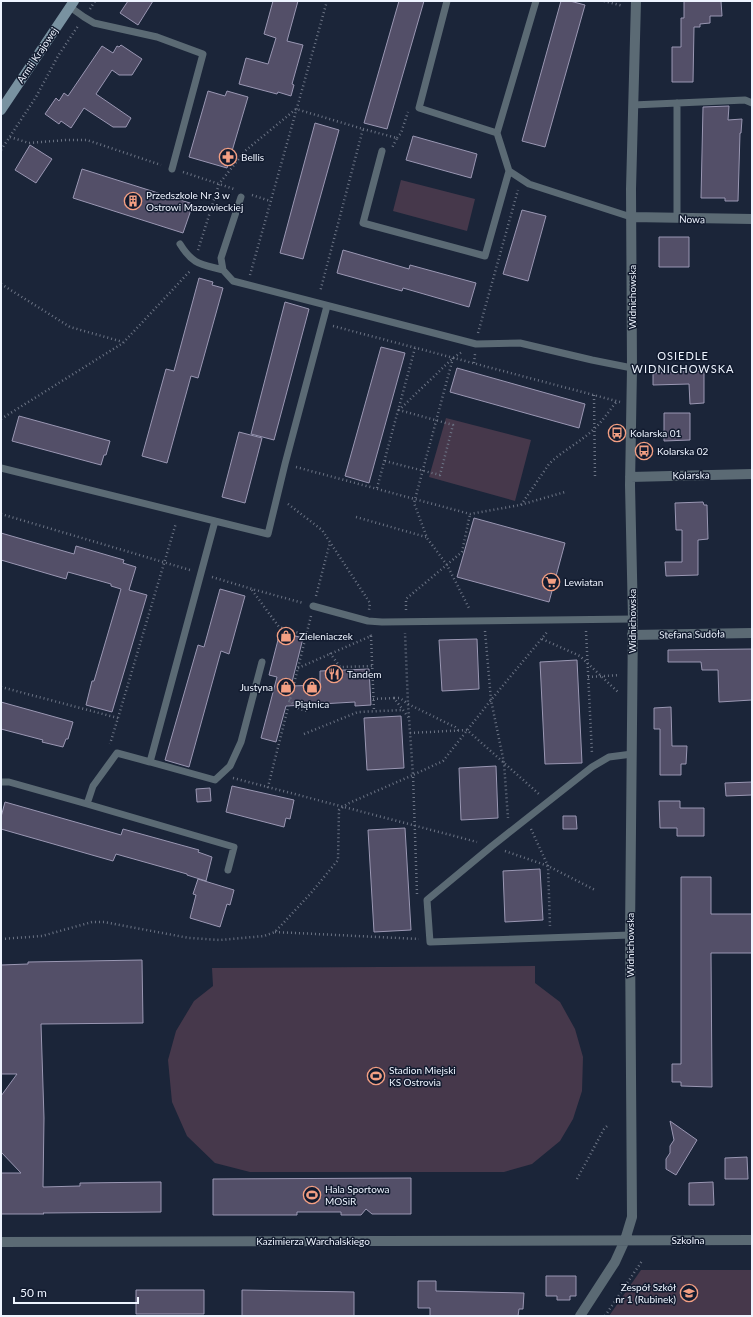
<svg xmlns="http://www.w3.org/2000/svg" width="753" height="1317" viewBox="0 0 753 1317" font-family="Lato,sans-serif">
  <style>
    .green { fill: #46384b }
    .building { fill: #534f68; stroke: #9a97b3 }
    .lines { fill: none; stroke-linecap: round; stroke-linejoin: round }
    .path { stroke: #6c7485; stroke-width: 2.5; stroke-dasharray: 1 3; stroke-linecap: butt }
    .lane { stroke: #5b6a74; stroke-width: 7 }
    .street { stroke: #5b6a74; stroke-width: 10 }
    .secondary { stroke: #7992a1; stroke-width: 10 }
    .labels { text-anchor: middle; stroke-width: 3; stroke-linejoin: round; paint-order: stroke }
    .street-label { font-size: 10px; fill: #eef4ff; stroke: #121b2f }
    .poi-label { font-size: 10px; fill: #eef4ff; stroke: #121b2f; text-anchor: start }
    .neighbourhood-label { font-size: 11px; letter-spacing: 1px; fill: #eef4ff; stroke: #121b2f }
  </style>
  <rect width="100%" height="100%" fill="#1b2539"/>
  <!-- green -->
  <path class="green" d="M401,180L475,199L467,231L393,211Z
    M446,418L531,440L515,501L429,477Z
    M535,966V983L560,1002L575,1029L583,1057L582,1091L573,1119L560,1141L532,1164L504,1172H250L215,1163L187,1136L172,1102L168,1060L176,1031L194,1001L213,986L212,968Z
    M641,1270H752V1316H609Z"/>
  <!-- building -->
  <path class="building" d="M128,1H153L138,25L120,13Z
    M273,1H298L287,41L303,45L292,84L294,85L291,96L278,92L277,94L239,84L246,58L268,64L276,38L264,34Z
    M399,1H424L387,129L364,123Z
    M561,1H570L585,5L545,147L522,141Z
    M684,1H721L722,16H710V23L700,24V27H694L693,82H672V47H681V18H684Z
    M121,45L142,59L132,75H119L112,70L96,94L131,118L126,127H113L84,108L71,128L61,121L59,124L45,114L56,98L59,101L64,93L68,96L102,46L113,53L117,46L119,47Z
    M208,91L225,96L227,91L248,97L227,168L189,157Z
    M729,106L728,120L742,119L741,133H740L738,201H725V198H701L703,107Z
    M315,123L339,130L303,259L280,253Z
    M413,136L477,154L471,178L406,160Z
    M30,145L52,159L36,183L15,170Z
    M82,169L193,204L183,233L73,198Z
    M522,210L546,216L528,281L503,274Z
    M659,237H689V267H659Z
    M343,250L409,269L410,265L476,283L469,307L403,288L402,291L337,273Z
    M199,278L213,282L212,285L223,288L198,378L191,376L167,463L142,456L166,369L174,371Z
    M285,302L309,309L274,440L251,434Z
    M381,347L405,353L369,483L345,476Z
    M457,368L585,404L579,428L450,392Z
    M704,371V403L690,404L689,384L653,385V373Z
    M664,413H690V440L664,441Z
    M19,416L110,441L106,455H104L101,465L12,441Z
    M239,432L262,438L245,503L222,497Z
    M703,502L704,505H707L708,539L698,540V575L666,576L665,562H682V530H676L675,503Z
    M474,518L565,543L549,602L457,577Z
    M1,533L74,554L76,546L124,560L123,563L136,567L129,590L147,595L112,712L86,705L92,681H94L121,589L111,586V584L68,572L66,579L1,560Z
    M220,589L245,596L229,654L221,651L189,767L165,760L198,645L204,647Z
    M280,632L303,638L291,686L320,685V671L369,669L371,705L355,706V702L286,706L276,742L261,738L277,677L269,675Z
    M477,639L479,689L442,691L439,640Z
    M752,649V700L719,702L718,670H702L701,662H668V650Z
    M577,660L582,763L545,764L540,662Z
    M1,702L73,722L68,739H66L63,747L42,742L43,740L1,729Z
    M671,707L672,746H687L686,764H681V775H660V729H654V708Z
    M401,716L404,768L367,770L364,718Z
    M496,766L498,818L461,820L459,768Z
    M752,782V795L726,796L725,783Z
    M232,786L294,800L290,819L286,818L284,827L226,812Z
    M210,788L211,801L197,802L196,789Z
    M659,801H680V808H704V836H677V828H660Z
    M5,802L121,835L123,829L199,850L198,852L212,857L206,881L187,875V874L116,854L113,861L1,829V817Z
    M563,816H576L577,829H563Z
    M405,828L411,930L374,932L368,830Z
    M540,869L543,920L505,922L503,871Z
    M681,877H711V914H752V953H711L712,1087L681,1086V1082H672V1064H681Z
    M198,879L234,890L230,905L227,904L220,927L190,918L196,895L193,894Z
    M142,960L143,1023L41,1024L44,1118L43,1187L80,1186V1183L161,1182V1212L43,1213L44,1214H1V1173H21L1,1152V1096L17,1074H1V965L28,964V962Z
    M670,1121L697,1140L676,1175L666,1169V1159L670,1153V1146L674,1140Z
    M747,1157L748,1179H725V1158Z
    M411,1178V1214H372L366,1209L361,1215H341V1212H297V1215H213V1179Z
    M713,1182L714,1205H689V1183Z
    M546,1276H576V1296H570V1300H557V1296H546Z
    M418,1281H436V1291L524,1293L523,1309H519L518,1316H430V1308H418Z
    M136,1290H204V1314H136Z
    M242,1290L354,1292V1316H242Z"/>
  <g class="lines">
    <!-- path -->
    <path class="path" d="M604,1L623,6
      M90,9L95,1
      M363,129L397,138L392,148
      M10,137L29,143L66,140H87L161,165
      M397,138L401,133L408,112
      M1,150L36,97L58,56L78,26
      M183,172L234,189
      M252,195L270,201
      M198,250L219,184L245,151L296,109L363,129L320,292
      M250,275L327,1
      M1,284L70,327L123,342
      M333,326L620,402
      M478,333L518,190
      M453,358L414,503L427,538L447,565L470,610
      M474,363L475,354
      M594,395L595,478
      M1,419L123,343L190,271
      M385,461L440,475L453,425L399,410L453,358L462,352
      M296,467L470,514L520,505L565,492
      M377,488L415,348
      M288,504L322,530L370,603L369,610
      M521,505L549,464C562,451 579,443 593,430C602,422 609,411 617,401
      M1,514L190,570
      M356,517L426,537
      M212,577L252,589L303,603
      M252,590L279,627L306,635
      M316,596L330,542
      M406,610V599L462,552L470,514
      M311,616L268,787L477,842
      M485,631L491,700L504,763L508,818
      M586,631L592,754
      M371,636L374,711
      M542,639L580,656L619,693
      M330,653L340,667L372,666
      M298,668L371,636L370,632
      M588,677L620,675
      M1,687L118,718L110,744
      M394,698H400L408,704L455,727L459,731
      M373,699L394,698L409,718
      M289,700L299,709L307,711
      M118,718L176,523
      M410,733L467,730L539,794
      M304,734L358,712L403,710
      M233,778L268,787
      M531,829L548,866L550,926
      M505,851L548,866L595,890
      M417,894L413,775L443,761L491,700L548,631
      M275,932L419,939
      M1,939L42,936L92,922H104L189,938L220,940L264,936L275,932L311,893L338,860L339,810L347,804L413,775L408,704L405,633
      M577,1179L604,1129L609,1124
      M605,1316L642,1261"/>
    <!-- lane -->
    <path class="lane" d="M447,1L419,108L497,133
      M536,1L497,133L509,171L529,184L631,217
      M70,7L84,17L94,23L157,37L203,54L172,169
      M633,105L745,100L752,103
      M382,151L363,223L485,256L509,171
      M241,197L221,258L223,270L233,281L476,344L520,343L592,360L632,368
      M677,218V103
      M180,244C193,265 201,264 223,270
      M1,468L215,521
      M313,606L368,621L382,622L633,619
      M150,762L215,780L230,766L241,742L262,662
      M1,782H9L87,804L93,786L117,753L150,762L215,521L268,534L285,464L327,306
      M87,804L234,847L228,870
      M630,935L430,942L427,900L492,846L592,767L609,757L632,754"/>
    <!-- street -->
    <path class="street" d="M631,217L752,219
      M630,477L752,474
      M632,635L752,633
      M1,1242L752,1240
      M580,1316L615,1262L625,1240L632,1217L630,935L633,619L630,485L632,368L631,189L636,1"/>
    <!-- secondary -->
    <path class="secondary" d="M1,110L74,1"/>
  </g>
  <!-- icons -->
  <defs>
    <symbol id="pharmacy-ring" viewBox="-11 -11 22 22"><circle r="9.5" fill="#121b2f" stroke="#f39f83" stroke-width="1.5"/><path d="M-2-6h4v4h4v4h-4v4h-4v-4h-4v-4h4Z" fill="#f39f83"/></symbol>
    <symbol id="building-ring" viewBox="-11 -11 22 22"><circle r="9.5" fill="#121b2f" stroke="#f39f83" stroke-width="1.5"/><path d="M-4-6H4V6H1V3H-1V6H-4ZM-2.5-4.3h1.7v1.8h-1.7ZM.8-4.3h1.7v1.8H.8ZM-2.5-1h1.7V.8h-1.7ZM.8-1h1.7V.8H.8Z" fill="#f39f83"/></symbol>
    <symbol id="bus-ring" viewBox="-11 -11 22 22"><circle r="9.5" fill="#121b2f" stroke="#f39f83" stroke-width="1.5"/><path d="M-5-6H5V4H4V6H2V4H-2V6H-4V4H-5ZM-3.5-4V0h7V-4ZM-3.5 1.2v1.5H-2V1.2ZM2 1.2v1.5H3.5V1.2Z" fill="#f39f83"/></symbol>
    <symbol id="supermarket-ring" viewBox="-11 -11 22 22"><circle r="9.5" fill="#121b2f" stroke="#f39f83" stroke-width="1.5"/><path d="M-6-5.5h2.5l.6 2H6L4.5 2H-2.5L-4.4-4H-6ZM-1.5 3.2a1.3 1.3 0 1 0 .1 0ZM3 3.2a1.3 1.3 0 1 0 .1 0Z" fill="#f39f83"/></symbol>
    <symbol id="shop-ring" viewBox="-11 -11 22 22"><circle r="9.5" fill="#121b2f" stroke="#f39f83" stroke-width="1.5"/><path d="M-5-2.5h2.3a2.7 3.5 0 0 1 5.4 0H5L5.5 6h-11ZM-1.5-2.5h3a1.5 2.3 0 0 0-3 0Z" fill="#f39f83"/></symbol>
    <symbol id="restaurant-ring" viewBox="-11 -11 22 22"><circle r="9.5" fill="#121b2f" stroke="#f39f83" stroke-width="1.5"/><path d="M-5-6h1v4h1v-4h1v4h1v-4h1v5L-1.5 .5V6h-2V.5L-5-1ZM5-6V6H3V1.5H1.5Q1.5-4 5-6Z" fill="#f39f83"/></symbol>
    <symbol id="stadium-ring" viewBox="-11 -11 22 22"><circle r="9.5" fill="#121b2f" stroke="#f39f83" stroke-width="1.5"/><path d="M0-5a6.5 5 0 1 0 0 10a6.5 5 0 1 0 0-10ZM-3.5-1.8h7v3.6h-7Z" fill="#f39f83"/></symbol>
    <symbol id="school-ring" viewBox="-11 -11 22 22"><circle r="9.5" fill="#121b2f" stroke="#f39f83" stroke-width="1.5"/><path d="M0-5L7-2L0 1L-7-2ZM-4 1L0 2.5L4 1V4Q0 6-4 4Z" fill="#f39f83"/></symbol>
  </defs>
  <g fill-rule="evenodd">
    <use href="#pharmacy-ring" x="218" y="147" width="20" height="20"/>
    <use href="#building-ring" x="123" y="191" width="20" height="20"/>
    <use href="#bus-ring" x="607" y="423" width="20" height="20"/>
    <use href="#bus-ring" x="634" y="441" width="20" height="20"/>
    <use href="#supermarket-ring" x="541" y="572" width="20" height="20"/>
    <use href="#shop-ring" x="276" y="626" width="20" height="20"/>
    <use href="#restaurant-ring" x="324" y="664" width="20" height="20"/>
    <use href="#shop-ring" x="276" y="677" width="20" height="20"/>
    <use href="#shop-ring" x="302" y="677" width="20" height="20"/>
    <use href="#stadium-ring" x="366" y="1066" width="20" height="20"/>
    <use href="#stadium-ring" x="302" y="1185" width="20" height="20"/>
    <use href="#school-ring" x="679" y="1283" width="20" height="20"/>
  </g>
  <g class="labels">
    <!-- street labels -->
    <g class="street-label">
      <text transform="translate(37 55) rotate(-56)" y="4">Armii Krajowej</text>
      <text transform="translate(692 219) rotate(1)" y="4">Nowa</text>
      <text transform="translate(632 297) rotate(-90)" y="4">Widnichowska</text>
      <text transform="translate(691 475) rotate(-1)" y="4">Kolarska</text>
      <text transform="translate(632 621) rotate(-90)" y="4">Widnichowska</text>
      <text transform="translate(692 634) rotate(-1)" y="4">Stefana Sudoła</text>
      <text transform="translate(630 945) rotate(-90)" y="4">Widnichowska</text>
      <text x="688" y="1244">Szkolna</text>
      <text x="313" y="1245">Kazimierza Warchalskiego</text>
    </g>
    <!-- poi labels -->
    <g class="poi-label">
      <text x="241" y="161">Bellis</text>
      <text x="146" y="199">Przedszkole Nr 3 w<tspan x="146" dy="12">Ostrowi Mazowieckiej</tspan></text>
      <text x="630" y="437">Kolarska 01</text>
      <text x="657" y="455">Kolarska 02</text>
      <text x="564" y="586">Lewiatan</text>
      <text x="299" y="640">Zieleniaczek</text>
      <text x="347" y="678">Tandem</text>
      <text x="273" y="691" text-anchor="end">Justyna</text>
      <text x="312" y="708" text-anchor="middle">Piątnica</text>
      <text x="389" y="1074">Stadion Miejski<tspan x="389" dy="12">KS Ostrovia</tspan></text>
      <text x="325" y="1193">Hala Sportowa<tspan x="325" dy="12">MOSiR</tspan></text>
      <text x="676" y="1291" text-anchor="end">Zespół Szkół<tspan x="676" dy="12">nr 1 (Rubinek)</tspan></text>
    </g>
    <!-- neighbourhood labels -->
    <g class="neighbourhood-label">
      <text x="683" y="360">OSIEDLE<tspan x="683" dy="13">WIDNICHOWSKA</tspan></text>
    </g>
  </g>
  <!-- border -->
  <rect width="753" height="1317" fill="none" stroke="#eef4ff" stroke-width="4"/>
  <!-- scale -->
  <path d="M14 1297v6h124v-6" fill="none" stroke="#eef4ff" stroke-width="2"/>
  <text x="20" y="1297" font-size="12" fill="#eef4ff" stroke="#121b2f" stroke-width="3" paint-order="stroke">50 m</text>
</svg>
